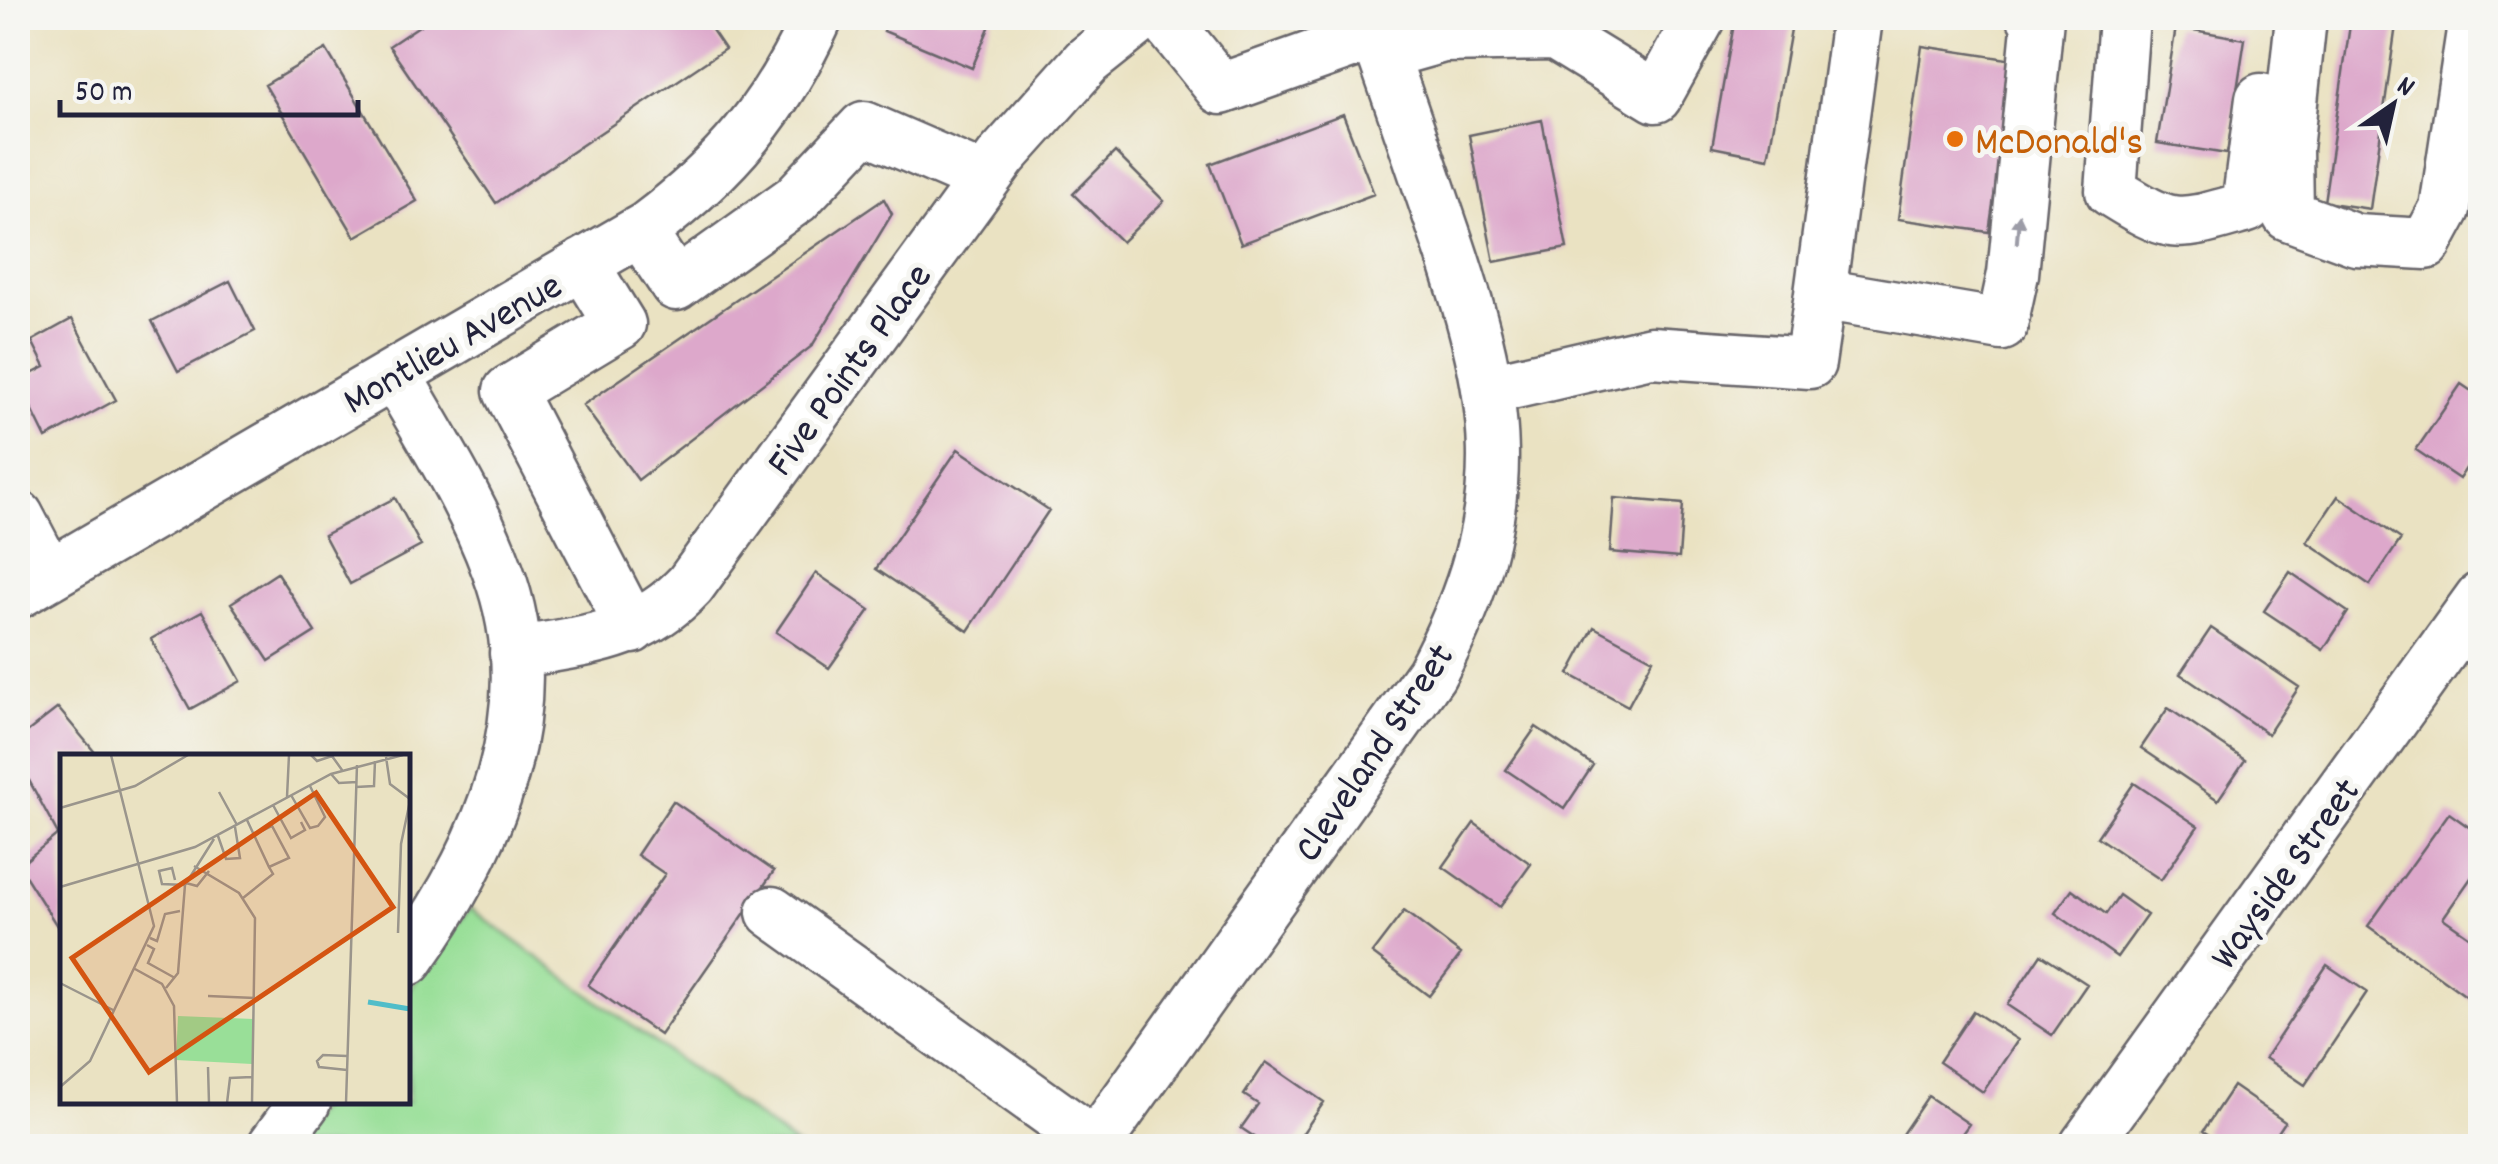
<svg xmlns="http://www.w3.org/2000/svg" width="2498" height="1164" viewBox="0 0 2498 1164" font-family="Dekko,sans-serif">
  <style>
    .green { fill: #99df98; stroke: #5e806a; stroke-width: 2.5 }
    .building { fill: #dda8cb }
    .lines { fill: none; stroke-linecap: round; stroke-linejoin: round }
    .minor-casing { stroke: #68656a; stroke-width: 55 }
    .minor { stroke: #fff; stroke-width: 50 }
    .oneway { fill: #9c9ca7 }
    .food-dot { fill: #e8710a; stroke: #f6f6f2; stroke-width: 4 }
    .labels { text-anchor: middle; stroke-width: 10; stroke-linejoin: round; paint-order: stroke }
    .food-label { font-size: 40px; fill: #c56008; stroke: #f6f6f2; text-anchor: start }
    .street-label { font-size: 40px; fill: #22223b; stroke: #f6f6f2 }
    .inset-river { fill: none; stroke: #50bdc9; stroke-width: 5 }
    .inset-road { fill: none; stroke: #9a958c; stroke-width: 2.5 }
    .view { fill: #d45411; fill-opacity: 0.15; stroke: #d45411; stroke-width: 5 }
    .inset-edge { fill: none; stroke: #22223b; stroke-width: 5 }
  </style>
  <rect width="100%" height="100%" fill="#f6f6f2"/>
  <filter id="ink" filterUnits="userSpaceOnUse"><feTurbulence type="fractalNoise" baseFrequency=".01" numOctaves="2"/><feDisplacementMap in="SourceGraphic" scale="20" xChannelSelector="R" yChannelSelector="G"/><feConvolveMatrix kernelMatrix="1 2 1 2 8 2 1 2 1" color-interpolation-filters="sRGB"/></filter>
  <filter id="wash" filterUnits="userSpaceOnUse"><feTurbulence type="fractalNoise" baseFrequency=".0048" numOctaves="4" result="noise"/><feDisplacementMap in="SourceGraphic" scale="40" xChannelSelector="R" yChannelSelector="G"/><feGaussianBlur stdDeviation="2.25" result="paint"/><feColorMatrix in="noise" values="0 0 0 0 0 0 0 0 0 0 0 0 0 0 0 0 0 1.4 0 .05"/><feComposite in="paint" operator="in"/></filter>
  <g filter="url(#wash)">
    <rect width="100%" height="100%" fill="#eae2c2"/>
    <!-- green -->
    <path class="green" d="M470,908L797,1146H289L323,1102H408V991Z"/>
    <g id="blocks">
      <!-- building -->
      <path class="building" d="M431,18H704L725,49L496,203L389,46Z
        M889,18H993L972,68L884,31Z
        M1735,18H1793L1768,158L1712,147Z
        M2351,18H2397L2370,209L2324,202Z
        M2176,27L2245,39L2227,154L2157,143Z
        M1922,46L2014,60L1989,232L1898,219Z
        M326,49L417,201L355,237L265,85Z
        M1343,114L1374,194L1241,244L1210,164Z
        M1542,120L1567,248L1494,262L1469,135Z
        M18,145L30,168L18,175Z
        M1115,152L1164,201L1122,242L1073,194Z
        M884,199L892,214L812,346L638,480L583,405Z
        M230,281L255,331L178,371L152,321Z
        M72,319L116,400L46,438L18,381L45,367L32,341Z
        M2461,384L2480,397V447L2459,479L2416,450Z
        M958,449L1049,510L968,631L876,569Z
        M2338,496L2401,539L2370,585L2307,542Z
        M395,498L421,546L350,584L324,535Z
        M1614,498L1683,504L1679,558L1610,552Z
        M2290,572L2348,612L2323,650L2264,611Z
        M277,573L315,632L269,661L231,603Z
        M816,573L870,610L829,668L776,632Z
        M202,611L241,681L190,709L151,639Z
        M1594,627L1653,659L1628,706L1569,674Z
        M2211,628L2299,687L2268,734L2180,674Z
        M58,708L98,756H62V934L19,866L58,834L18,760V739Z
        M2168,708L2245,760L2218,800L2141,748Z
        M1536,727L1593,765L1564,809L1506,770Z
        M2134,783L2198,826L2161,880L2097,837Z
        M673,801L774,871L660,1035L588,985L665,874L637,855Z
        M2449,813L2480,835V865L2443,918L2480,944V1006L2368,926Z
        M1474,823L1531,864L1500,907L1443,867Z
        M2072,889L2106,914L2119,895L2147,915L2117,957L2055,913Z
        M1404,911L1461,954L1429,996L1372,953Z
        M2041,954L2087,984L2052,1035L2007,1005Z
        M2327,965L2367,992L2305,1085L2265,1058Z
        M1973,1011L2018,1040L1983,1092L1939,1062Z
        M1266,1062L1324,1102L1294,1146H1268L1241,1128L1258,1104L1244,1095Z
        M2233,1086L2285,1122L2269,1146H2226L2203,1131Z
        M1928,1096L1969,1124L1953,1146H1894Z"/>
    </g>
  </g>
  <g filter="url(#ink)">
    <use href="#blocks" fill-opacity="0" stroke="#68656a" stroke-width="2.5"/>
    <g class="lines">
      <defs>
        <path id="minor" d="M1164,18L1221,89L1376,34
          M1565,18L1555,35L1656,97L1700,18
          M1857,18L1820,294L2002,325L2013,274L2038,18H2033
          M2124,18L2111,191C2175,231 2176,227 2247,207L2261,99
          M2301,18L2287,149L2288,215L2356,240L2426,244L2445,209L2474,18
          M1383,54L1443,37L1555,35
          M640,231L676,285L796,199L864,127L984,179
          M583,264L620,324L509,391L632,628
          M395,374C431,438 472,500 497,569C550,709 489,847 408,960
          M1489,389L1651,352L1810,363L1820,294
          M18,516L49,575
          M18,593L647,227C727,167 776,108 817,18
          M515,653C585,640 639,639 690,585L1002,156L1087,61L1141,18
          M772,912L1096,1144
          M273,1146L305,1102
          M1094,1146L1431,674C1523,503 1501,396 1440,220C1417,152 1394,85 1370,18
          M2085,1146L2480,598"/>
      </defs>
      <!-- minor casing -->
      <use href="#minor" class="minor-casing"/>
      <!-- minor -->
      <use href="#minor" class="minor"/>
    </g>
    <!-- one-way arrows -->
    <defs><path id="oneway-solid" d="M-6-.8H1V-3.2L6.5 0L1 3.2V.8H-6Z" transform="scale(2.5)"/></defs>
    <use class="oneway" href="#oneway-solid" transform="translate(2018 229) rotate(-85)"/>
  </g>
  <!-- markers -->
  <circle class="food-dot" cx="1955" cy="139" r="10"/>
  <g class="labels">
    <!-- food labels -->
    <g class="food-label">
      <text x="1975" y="153">McDonald's</text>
    </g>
    <!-- street labels -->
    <g class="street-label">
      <text transform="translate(451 341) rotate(-30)" y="14">Montlieu Avenue</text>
      <text transform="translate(847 368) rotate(-54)" y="14">Five Points Place</text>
      <text transform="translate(1372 751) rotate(-56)" y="14">Cleveland Street</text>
      <text transform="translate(2283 872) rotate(-54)" y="14">Wayside Street</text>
    </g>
  </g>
  <!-- overview -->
  <g transform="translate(60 754)">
    <rect width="350" height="350" fill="#eae2c2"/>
    <path d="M118,262L194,265L192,310L116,306Z" fill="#99df98"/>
    <path class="inset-river" d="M308,248L350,255"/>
    <path class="inset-road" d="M251,1L257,7L272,2L282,16M326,3L330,30L350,45M271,20L279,29L297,28M296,33L314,32L315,7M159,38L177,71M231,41L250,74L258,72L265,63L250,32M227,43L229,1M213,51L231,84L245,76L241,68M0,54L75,32L128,1M187,66L194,81L209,113L229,104L212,72L194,81M158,82L166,105L180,104L175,73M134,112L179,139L195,164L192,349M115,126L112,114L99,117L102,130L125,131M126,129L137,132L149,117M0,133L135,93L271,20L343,1M183,144L213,120L209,113M338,179L341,90L350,47M90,184L97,187L105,160L120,157M87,191L94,195L88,209L115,224M75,215L102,230L114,252L117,349M0,229L55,257M106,234L118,219L125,131L154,85M148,242L195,244M148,313L149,349M287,316L259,313L257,307L263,301L287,302M0,333L30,307L94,172L51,1M167,349L170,324L192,323M286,349L297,11"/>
    <path class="view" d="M256,39L333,153L89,318L12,204Z"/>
    <rect width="350" height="350" class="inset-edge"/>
  </g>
  <!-- margin -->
  <rect width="2498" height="1164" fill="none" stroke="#f6f6f2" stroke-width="60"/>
  <!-- north arrow -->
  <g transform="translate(2393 105) rotate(34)" stroke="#f6f6f2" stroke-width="8" paint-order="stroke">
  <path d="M0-8L18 38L0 25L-18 38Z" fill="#22223b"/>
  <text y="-15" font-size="28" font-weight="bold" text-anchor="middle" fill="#22223b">N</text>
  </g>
  <!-- scale -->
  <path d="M60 100v15h298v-15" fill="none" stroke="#22223b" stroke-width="5"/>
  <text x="75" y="100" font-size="30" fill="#22223b" stroke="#f6f6f2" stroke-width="8" paint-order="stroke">50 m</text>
</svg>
